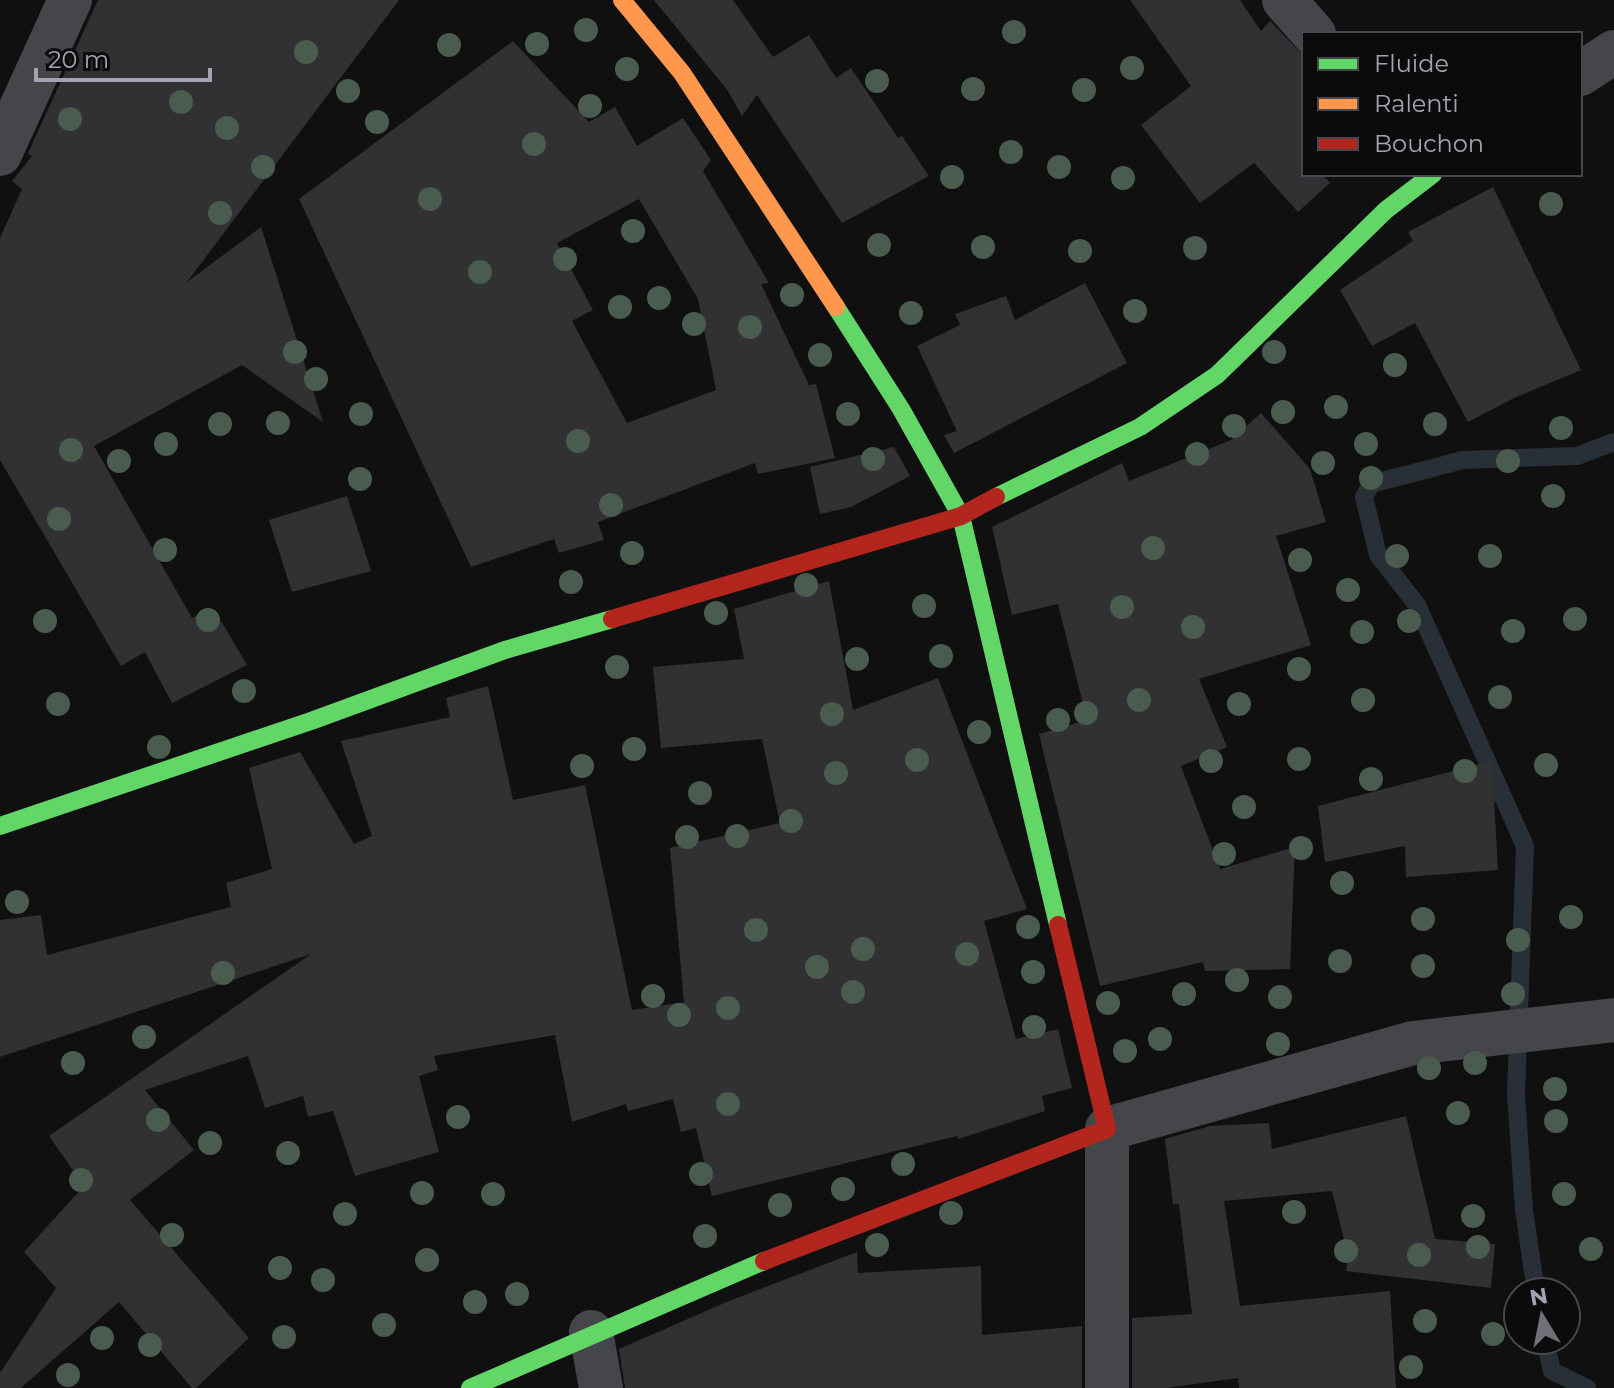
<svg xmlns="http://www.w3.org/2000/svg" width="1614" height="1388" viewBox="0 0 1614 1388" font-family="Montserrat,sans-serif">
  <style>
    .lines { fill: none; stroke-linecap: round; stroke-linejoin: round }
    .stream { stroke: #292f36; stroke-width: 18 }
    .building { fill: #313133; fill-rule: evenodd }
    .street { stroke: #454649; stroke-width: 44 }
    .fast { stroke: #63d668; stroke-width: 18 }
    .slow { stroke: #ff974d; stroke-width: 18 }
    .jam { stroke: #b3261e; stroke-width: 18 }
    .tree { fill: #4a5c4f }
  </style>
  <rect width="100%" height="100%" fill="#101011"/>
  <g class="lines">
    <!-- stream -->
    <path class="stream" d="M1536,1292L1524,1210L1516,1095L1525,846L1417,605L1378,555L1364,497L1371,484L1463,460L1577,456L1614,442
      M1545,1340L1552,1371L1587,1388"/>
  </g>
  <!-- building -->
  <path class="building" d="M98,0H399L187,282L261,227L323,422L242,365L94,446L192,618L203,612L210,627L221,621L247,665L172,703L145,652L121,666L0,460V238L22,189L12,181L32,156L28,153Z
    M654,0H733L773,57L809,35L836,78L851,68L898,138L902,136L929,176L842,223L757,95L742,116L728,91Z
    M1130,0H1240L1261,31L1270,21L1304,56V174H1322L1330,183L1298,212L1254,163L1200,203L1141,125L1191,86Z
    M513,41L589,122L615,107L637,146L683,118L711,160L703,171L769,283L761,284L809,385L816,384L835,458L758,474L755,463L598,522L604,540L559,553L554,539L471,567L299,199ZM639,199L698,299L716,390L627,423L572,321L593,310L557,243Z
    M1493,187L1581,370L1516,397L1468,422L1415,323L1372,346L1340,290L1413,241L1408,232Z
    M1085,283L1127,363L954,453L944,435L957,431L917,346L960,325L955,314L1006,296L1015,320Z
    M1261,413L1310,469L1326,522L1276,536L1311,645L1199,679L1227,747L1181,766L1220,869L1295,847L1290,969L1205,971L1203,962L1100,986L1039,734L1087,720L1058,604L1012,615L992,527L1122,463L1129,481L1231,440Z
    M894,447L910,476L851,507L820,514L810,467Z
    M347,496L371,571L292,592L269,520Z
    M829,581L853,710L938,678L1027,909L984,921L1016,1039L1058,1029L1072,1088L1042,1096L1045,1111L958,1139L957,1136L712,1196L696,1128L681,1132L673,1099L628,1111L626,1104L572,1122L555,1035L434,1056L438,1070L419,1076L439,1152L355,1176L333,1111L308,1117L303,1096L265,1108L248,1056L145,1090L194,1150L130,1200L249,1338L196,1388H192L119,1302L21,1388H0V1373L56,1288L24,1252L84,1186L49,1136L311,954L0,1057V920L41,915L47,955L231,907L226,883L272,869L249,768L300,752L354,844L372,836L341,741L450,717L446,698L488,686L513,800L585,785L632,1010L684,1002L670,848L780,823L762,739L661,748L653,667L744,659L734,609Z
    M1492,761L1498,870L1406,877L1405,846L1325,862L1318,806Z
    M1406,1116L1435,1239L1495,1244L1491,1288L1346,1271L1348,1255L1332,1191L1224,1201L1240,1306L1390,1291L1396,1388H1239L1238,1378L1166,1388H1132V1318L1192,1314L1179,1204H1173L1165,1139L1210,1126L1269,1123L1272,1149Z
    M857,1252L858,1273L981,1266L982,1335L1082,1326V1388H625L619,1349L729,1301Z"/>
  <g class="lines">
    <!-- street -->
    <path class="street" d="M1284,0L1314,34
      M1580,74L1614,52
      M0,154L70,0
      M591,1332L601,1388
      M1107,1388V1129L1413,1043L1614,1020"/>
    <!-- fast -->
    <path class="fast" d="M836,307L901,409L961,516L1058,925
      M996,497L1140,427L1217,375L1386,210L1433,174
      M0,826L311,721L505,650L612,619
      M470,1388L764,1261"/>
    <!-- slow -->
    <path class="slow" d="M622,0L682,73L836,307"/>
    <!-- jam -->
    <path class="jam" d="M612,619L961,516L996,497
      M764,1261L1107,1129L1058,925"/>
  </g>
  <!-- trees -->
  <g class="tree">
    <circle cx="586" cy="30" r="12"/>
    <circle cx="1014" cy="32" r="12"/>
    <circle cx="537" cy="44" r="12"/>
    <circle cx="449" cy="45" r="12"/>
    <circle cx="306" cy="52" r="12"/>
    <circle cx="1132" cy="68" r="12"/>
    <circle cx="627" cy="69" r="12"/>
    <circle cx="877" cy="81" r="12"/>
    <circle cx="973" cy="89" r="12"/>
    <circle cx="1084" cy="90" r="12"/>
    <circle cx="348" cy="91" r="12"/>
    <circle cx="181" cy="102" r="12"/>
    <circle cx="590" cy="106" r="12"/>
    <circle cx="70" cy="119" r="12"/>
    <circle cx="377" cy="122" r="12"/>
    <circle cx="227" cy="128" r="12"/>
    <circle cx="534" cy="144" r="12"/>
    <circle cx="1011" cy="152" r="12"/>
    <circle cx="263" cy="167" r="12"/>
    <circle cx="1059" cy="167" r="12"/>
    <circle cx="952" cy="177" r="12"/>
    <circle cx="1123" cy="178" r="12"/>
    <circle cx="430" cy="199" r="12"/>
    <circle cx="1551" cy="204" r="12"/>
    <circle cx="220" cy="213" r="12"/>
    <circle cx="633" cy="231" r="12"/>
    <circle cx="879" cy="245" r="12"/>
    <circle cx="983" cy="247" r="12"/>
    <circle cx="1195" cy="248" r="12"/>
    <circle cx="1080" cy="251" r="12"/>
    <circle cx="565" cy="259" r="12"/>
    <circle cx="480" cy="272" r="12"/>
    <circle cx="792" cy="295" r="12"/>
    <circle cx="659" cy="298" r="12"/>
    <circle cx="620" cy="307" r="12"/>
    <circle cx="1135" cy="311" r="12"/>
    <circle cx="911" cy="313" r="12"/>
    <circle cx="694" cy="324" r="12"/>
    <circle cx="750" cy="327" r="12"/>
    <circle cx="295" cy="352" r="12"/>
    <circle cx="1274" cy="352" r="12"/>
    <circle cx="820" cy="355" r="12"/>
    <circle cx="1395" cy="365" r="12"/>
    <circle cx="316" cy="379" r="12"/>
    <circle cx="1336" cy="407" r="12"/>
    <circle cx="1283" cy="412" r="12"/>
    <circle cx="361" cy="414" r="12"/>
    <circle cx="848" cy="414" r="12"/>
    <circle cx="278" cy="423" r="12"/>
    <circle cx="220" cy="424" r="12"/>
    <circle cx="1435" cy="424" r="12"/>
    <circle cx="1234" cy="426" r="12"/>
    <circle cx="1561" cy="428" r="12"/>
    <circle cx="578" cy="441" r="12"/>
    <circle cx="166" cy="444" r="12"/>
    <circle cx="1366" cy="444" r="12"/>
    <circle cx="71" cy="450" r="12"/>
    <circle cx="1197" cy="454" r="12"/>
    <circle cx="873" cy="459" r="12"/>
    <circle cx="119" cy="461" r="12"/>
    <circle cx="1508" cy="461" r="12"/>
    <circle cx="1323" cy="463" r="12"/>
    <circle cx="1371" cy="478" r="12"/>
    <circle cx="360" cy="479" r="12"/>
    <circle cx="1553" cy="496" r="12"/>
    <circle cx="611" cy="505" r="12"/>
    <circle cx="59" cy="519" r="12"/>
    <circle cx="1153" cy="548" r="12"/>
    <circle cx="165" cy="550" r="12"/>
    <circle cx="632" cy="553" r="12"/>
    <circle cx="1397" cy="556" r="12"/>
    <circle cx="1490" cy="556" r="12"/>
    <circle cx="1300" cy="560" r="12"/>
    <circle cx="571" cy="582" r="12"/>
    <circle cx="806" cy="585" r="12"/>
    <circle cx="1348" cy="590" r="12"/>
    <circle cx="924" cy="606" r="12"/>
    <circle cx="1122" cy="607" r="12"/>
    <circle cx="716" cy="613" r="12"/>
    <circle cx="1575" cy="619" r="12"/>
    <circle cx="208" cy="620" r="12"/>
    <circle cx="45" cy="621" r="12"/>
    <circle cx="1409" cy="621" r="12"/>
    <circle cx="1193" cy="627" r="12"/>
    <circle cx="1513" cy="631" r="12"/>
    <circle cx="1362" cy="632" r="12"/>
    <circle cx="941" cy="656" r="12"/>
    <circle cx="857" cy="659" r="12"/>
    <circle cx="617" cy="667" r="12"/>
    <circle cx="1299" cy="669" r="12"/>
    <circle cx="244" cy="691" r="12"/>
    <circle cx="1500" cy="697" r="12"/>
    <circle cx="1139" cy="700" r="12"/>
    <circle cx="1363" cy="700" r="12"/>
    <circle cx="58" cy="704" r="12"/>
    <circle cx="1239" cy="704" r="12"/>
    <circle cx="1086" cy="713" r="12"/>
    <circle cx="832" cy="714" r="12"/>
    <circle cx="1058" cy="720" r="12"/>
    <circle cx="979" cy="732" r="12"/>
    <circle cx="159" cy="747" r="12"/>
    <circle cx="634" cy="749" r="12"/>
    <circle cx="1299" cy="759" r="12"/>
    <circle cx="917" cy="760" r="12"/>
    <circle cx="1211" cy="761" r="12"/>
    <circle cx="1546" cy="765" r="12"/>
    <circle cx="582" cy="766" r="12"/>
    <circle cx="1465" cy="771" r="12"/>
    <circle cx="836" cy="773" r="12"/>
    <circle cx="1371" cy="779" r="12"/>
    <circle cx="700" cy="793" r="12"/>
    <circle cx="1244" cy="807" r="12"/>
    <circle cx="791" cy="821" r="12"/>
    <circle cx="737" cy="836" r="12"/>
    <circle cx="687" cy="837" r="12"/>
    <circle cx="1301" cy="848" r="12"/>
    <circle cx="1224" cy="854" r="12"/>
    <circle cx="1342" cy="883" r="12"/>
    <circle cx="17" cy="902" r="12"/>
    <circle cx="1571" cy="917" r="12"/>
    <circle cx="1423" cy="919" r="12"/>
    <circle cx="1028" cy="927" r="12"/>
    <circle cx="756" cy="930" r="12"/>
    <circle cx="1518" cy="940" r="12"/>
    <circle cx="863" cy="949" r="12"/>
    <circle cx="967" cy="954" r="12"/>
    <circle cx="1340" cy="961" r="12"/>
    <circle cx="1423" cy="966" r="12"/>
    <circle cx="817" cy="967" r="12"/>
    <circle cx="1033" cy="972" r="12"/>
    <circle cx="223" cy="973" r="12"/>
    <circle cx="1237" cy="980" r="12"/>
    <circle cx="853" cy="992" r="12"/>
    <circle cx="1184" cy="994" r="12"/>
    <circle cx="1513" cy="994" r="12"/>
    <circle cx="653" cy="996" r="12"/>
    <circle cx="1280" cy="997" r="12"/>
    <circle cx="1108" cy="1003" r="12"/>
    <circle cx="728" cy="1008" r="12"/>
    <circle cx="679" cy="1015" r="12"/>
    <circle cx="1034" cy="1027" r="12"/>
    <circle cx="144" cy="1037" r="12"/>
    <circle cx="1160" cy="1039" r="12"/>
    <circle cx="1278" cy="1044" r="12"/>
    <circle cx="1125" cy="1051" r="12"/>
    <circle cx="73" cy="1063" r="12"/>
    <circle cx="1475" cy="1063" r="12"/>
    <circle cx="1429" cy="1068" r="12"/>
    <circle cx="1555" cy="1089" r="12"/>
    <circle cx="728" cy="1104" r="12"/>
    <circle cx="1458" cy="1113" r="12"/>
    <circle cx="458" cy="1117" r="12"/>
    <circle cx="158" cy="1120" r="12"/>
    <circle cx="1556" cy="1121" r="12"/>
    <circle cx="210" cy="1143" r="12"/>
    <circle cx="288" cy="1153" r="12"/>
    <circle cx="903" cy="1164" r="12"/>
    <circle cx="701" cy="1174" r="12"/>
    <circle cx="81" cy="1180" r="12"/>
    <circle cx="843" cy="1189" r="12"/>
    <circle cx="422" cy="1193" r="12"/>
    <circle cx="493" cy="1194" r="12"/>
    <circle cx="1564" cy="1194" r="12"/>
    <circle cx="780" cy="1205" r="12"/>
    <circle cx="1294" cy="1212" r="12"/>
    <circle cx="951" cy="1213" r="12"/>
    <circle cx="345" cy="1214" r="12"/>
    <circle cx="1473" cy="1216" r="12"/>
    <circle cx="172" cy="1235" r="12"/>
    <circle cx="705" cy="1236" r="12"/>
    <circle cx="877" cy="1245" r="12"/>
    <circle cx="1478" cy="1247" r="12"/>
    <circle cx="1591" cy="1249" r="12"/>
    <circle cx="1346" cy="1251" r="12"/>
    <circle cx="1419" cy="1255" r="12"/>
    <circle cx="427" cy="1260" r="12"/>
    <circle cx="280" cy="1268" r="12"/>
    <circle cx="323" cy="1280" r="12"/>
    <circle cx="517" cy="1294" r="12"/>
    <circle cx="475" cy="1302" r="12"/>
    <circle cx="1425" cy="1321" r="12"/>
    <circle cx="384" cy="1325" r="12"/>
    <circle cx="1493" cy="1334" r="12"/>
    <circle cx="284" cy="1337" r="12"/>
    <circle cx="102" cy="1338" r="12"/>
    <circle cx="150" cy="1345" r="12"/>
    <circle cx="1411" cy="1367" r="12"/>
    <circle cx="68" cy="1375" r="12"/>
  </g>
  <!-- legend -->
  <rect x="1302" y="32" width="280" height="144" fill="#0b0b0c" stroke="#47484e" stroke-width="2"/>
  <rect x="1318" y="58" width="40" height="12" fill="#63d668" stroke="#47484e" stroke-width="2"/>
  <text x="1374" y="72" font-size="24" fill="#a2a4b1">Fluide</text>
  <rect x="1318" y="98" width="40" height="12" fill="#ff974d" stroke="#47484e" stroke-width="2"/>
  <text x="1374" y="112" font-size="24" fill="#a2a4b1">Ralenti</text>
  <rect x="1318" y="138" width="40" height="12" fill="#b3261e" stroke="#47484e" stroke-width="2"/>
  <text x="1374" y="152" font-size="24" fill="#a2a4b1">Bouchon</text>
  <!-- north arrow -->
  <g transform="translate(1542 1316) rotate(350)"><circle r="38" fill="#0b0b0c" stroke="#47484e" stroke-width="2"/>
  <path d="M0-6L14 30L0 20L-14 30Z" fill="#6f7079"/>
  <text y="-12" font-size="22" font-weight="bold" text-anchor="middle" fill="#a2a4b1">N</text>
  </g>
  <!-- scale -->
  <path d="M36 68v12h174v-12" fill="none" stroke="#a2a4b1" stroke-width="4"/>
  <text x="48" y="68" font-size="24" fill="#a2a4b1" stroke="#0b0b0c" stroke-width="6" paint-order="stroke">20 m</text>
</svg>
